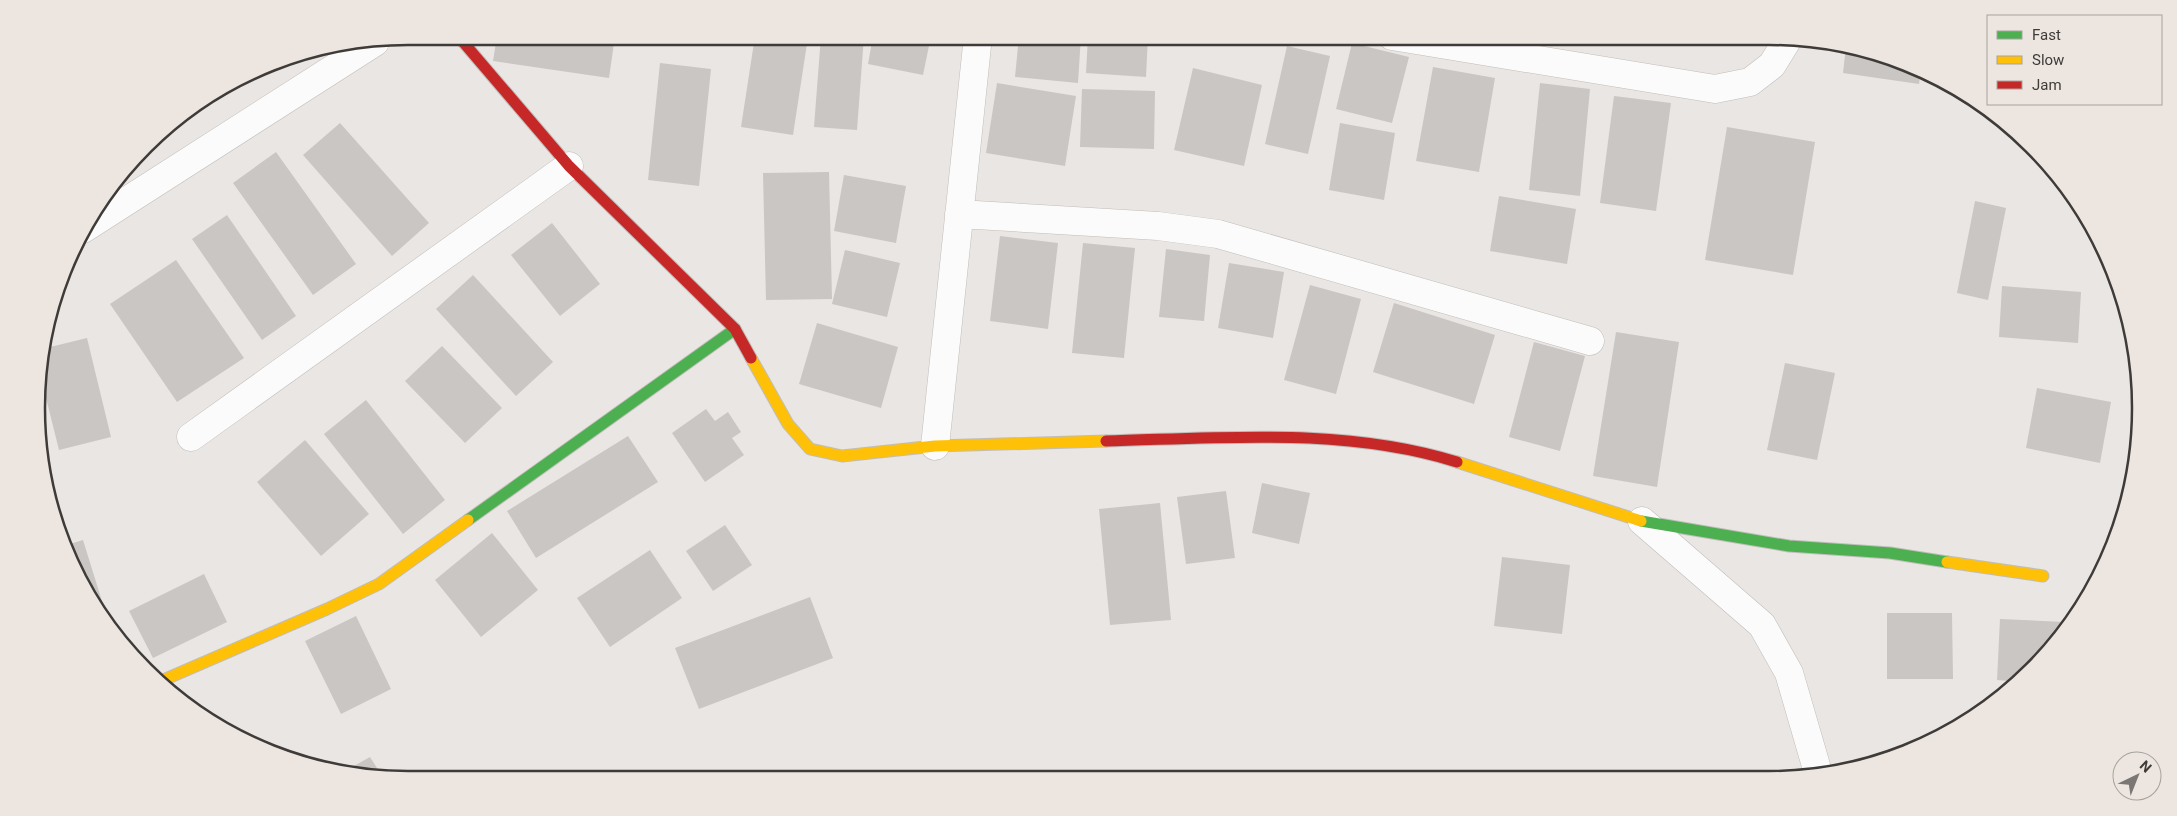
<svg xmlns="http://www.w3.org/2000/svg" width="2177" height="816" viewBox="0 0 2177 816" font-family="Roboto,sans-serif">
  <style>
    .building { fill: #cac6c4 }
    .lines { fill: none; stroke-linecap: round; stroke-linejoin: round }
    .street-casing { stroke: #c0bdba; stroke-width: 29 }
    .fast-casing { stroke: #c0bdba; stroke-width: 13 }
    .slow-casing { stroke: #c0bdba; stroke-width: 13 }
    .jam-casing { stroke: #c0bdba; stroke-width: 13 }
    .street { stroke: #fcfbfb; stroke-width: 28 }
    .fast { stroke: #4caf50; stroke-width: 11 }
    .slow { stroke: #ffc107; stroke-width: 11 }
    .jam { stroke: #c62828; stroke-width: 11 }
    .rim { fill: none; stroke: #3e3b38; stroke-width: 2.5 }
  </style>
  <rect width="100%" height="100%" fill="#eae6e3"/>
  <!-- building -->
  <path class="building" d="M497,36H615L609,78L493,61Z
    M755,36L808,37L793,135L741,127Z
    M821,36H864L857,130L814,127Z
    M873,36H931L923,75L868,64Z
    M1019,36H1081L1078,83L1015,77Z
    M1088,36H1148L1146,77L1086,73Z
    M1352,43L1409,57L1392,123L1336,109Z
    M1287,46L1330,56L1308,154L1265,144Z
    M1846,46L1865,49L1921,70L1919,84L1843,73Z
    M660,63L711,69L699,186L648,180Z
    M1433,67L1495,78L1479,172L1416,161Z
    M1193,68L1262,85L1244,166L1174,150Z
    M997,83L1076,96L1065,166L986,153Z
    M1540,83L1590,89L1580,196L1529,190Z
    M1082,89L1155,91L1154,149L1080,147Z
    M1614,96L1671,103L1656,211L1600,203Z
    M340,123L429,223L392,256L303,155Z
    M1340,123L1395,133L1384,200L1329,190Z
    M1727,127L1815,142L1793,275L1705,260Z
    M276,152L356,264L313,295L233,183Z
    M829,172L832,299L766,300L763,173Z
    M844,175L906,186L896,243L834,231Z
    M1499,196L1576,209L1567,264L1490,251Z
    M1975,201L2006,208L1988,300L1957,293Z
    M227,215L296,316L262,340L192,239Z
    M552,223L600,284L560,316L511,255Z
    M1000,236L1058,243L1048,329L990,321Z
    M1083,243L1135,248L1124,358L1072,353Z
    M1166,249L1210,255L1204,321L1159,317Z
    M845,250L900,263L887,317L832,304Z
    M176,260L244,358L177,402L110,304Z
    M1229,263L1284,272L1273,338L1218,328Z
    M473,275L553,362L516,396L436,309Z
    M1310,285L1361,299L1336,394L1284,380Z
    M2002,286L2081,292L2078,343L1999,337Z
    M1394,303L1495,335L1474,404L1373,372Z
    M817,323L898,347L881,408L799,384Z
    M1616,332L1679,342L1657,487L1593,476Z
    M87,338L111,437L59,450L40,374L39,359L42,349Z
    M1534,342L1585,356L1560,451L1509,437Z
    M442,346L502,408L465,443L405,381Z
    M1785,363L1835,373L1817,460L1767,450Z
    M2037,388L2111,402L2100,463L2026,448Z
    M366,400L445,500L403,534L324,434Z
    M706,409L715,421L728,412L741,432L732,438L744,455L705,482L672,433Z
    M628,436L658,482L536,558L507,511Z
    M305,440L369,514L321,556L257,482Z
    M2128,467L2134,468L2128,504L2119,524Z
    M1262,483L1310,493L1299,544L1252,533Z
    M1226,491L1235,558L1186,564L1177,497Z
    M1160,503L1171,620L1110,625L1099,509Z
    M725,525L752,565L713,591L686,551Z
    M492,533L538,590L481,637L435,580Z
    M83,540L110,627L99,614L65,551L63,546Z
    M650,550L682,598L610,647L577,598Z
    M1502,557L1570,565L1562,634L1494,626Z
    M204,574L227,622L153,658L129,611Z
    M810,597L833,658L699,709L675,648Z
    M1887,613H1952L1953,679H1887Z
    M356,616L391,689L341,714L305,641Z
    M2000,619L2064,622L2063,632L2019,682L1997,680Z
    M370,757L382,776L345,771Z"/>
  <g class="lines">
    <defs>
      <path id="street" d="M1392,36L1715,89L1750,82L1772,65L1788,39
        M959,214L1158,226L1218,234L1590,341
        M83,229L375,42
        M191,437L569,166
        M935,446L978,36
        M1642,521L1762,625L1789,673L1819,776"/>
      <path id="fast" d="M468,520L735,329
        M1641,521L1789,546L1890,553L1947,562"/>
      <path id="slow" d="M751,358L788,424L810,449L842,456L935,446L1106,441
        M1457,462L1641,521
        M1947,562L2043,576
        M161,681L327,609L379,584L468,520"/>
      <path id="jam" d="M458,36L569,166L735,329L751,358
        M1106,441C1223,438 1345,427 1457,462"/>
    </defs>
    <!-- street casing -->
    <use href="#street" class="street-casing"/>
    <!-- fast casing -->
    <use href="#fast" class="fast-casing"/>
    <!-- slow casing -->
    <use href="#slow" class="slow-casing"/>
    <!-- jam casing -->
    <use href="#jam" class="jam-casing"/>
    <!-- street -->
    <use href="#street" class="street"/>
    <!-- fast -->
    <use href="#fast" class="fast"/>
    <!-- slow -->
    <use href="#slow" class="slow"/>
    <!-- jam -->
    <use href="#jam" class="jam"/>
  </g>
  <!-- crop -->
  <path d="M0 0H2177V816H0ZM408 45H1769A363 363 0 0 1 2132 408V408A363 363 0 0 1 1769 771H408A363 363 0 0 1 45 408V408A363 363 0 0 1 408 45Z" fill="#ede6e0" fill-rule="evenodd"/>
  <path class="rim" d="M408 45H1769A363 363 0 0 1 2132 408V408A363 363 0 0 1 1769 771H408A363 363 0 0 1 45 408V408A363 363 0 0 1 408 45Z"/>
  <!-- legend -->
  <rect x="1987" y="15" width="175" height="90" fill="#ede6e0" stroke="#a7a29d"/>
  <rect x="1997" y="31" width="25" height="8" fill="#4caf50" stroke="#a7a29d"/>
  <text x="2032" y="40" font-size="15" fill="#3e3b38">Fast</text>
  <rect x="1997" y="56" width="25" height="8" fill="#ffc107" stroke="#a7a29d"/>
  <text x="2032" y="65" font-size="15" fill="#3e3b38">Slow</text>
  <rect x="1997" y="81" width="25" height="8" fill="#c62828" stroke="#a7a29d"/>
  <text x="2032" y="90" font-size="15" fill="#3e3b38">Jam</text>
  <!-- north arrow -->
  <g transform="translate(2137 776) rotate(43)"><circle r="24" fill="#ede6e0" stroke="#a7a29d"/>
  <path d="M0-4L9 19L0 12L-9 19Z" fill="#7a7774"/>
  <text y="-8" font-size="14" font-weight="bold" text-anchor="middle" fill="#3e3b38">N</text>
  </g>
</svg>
